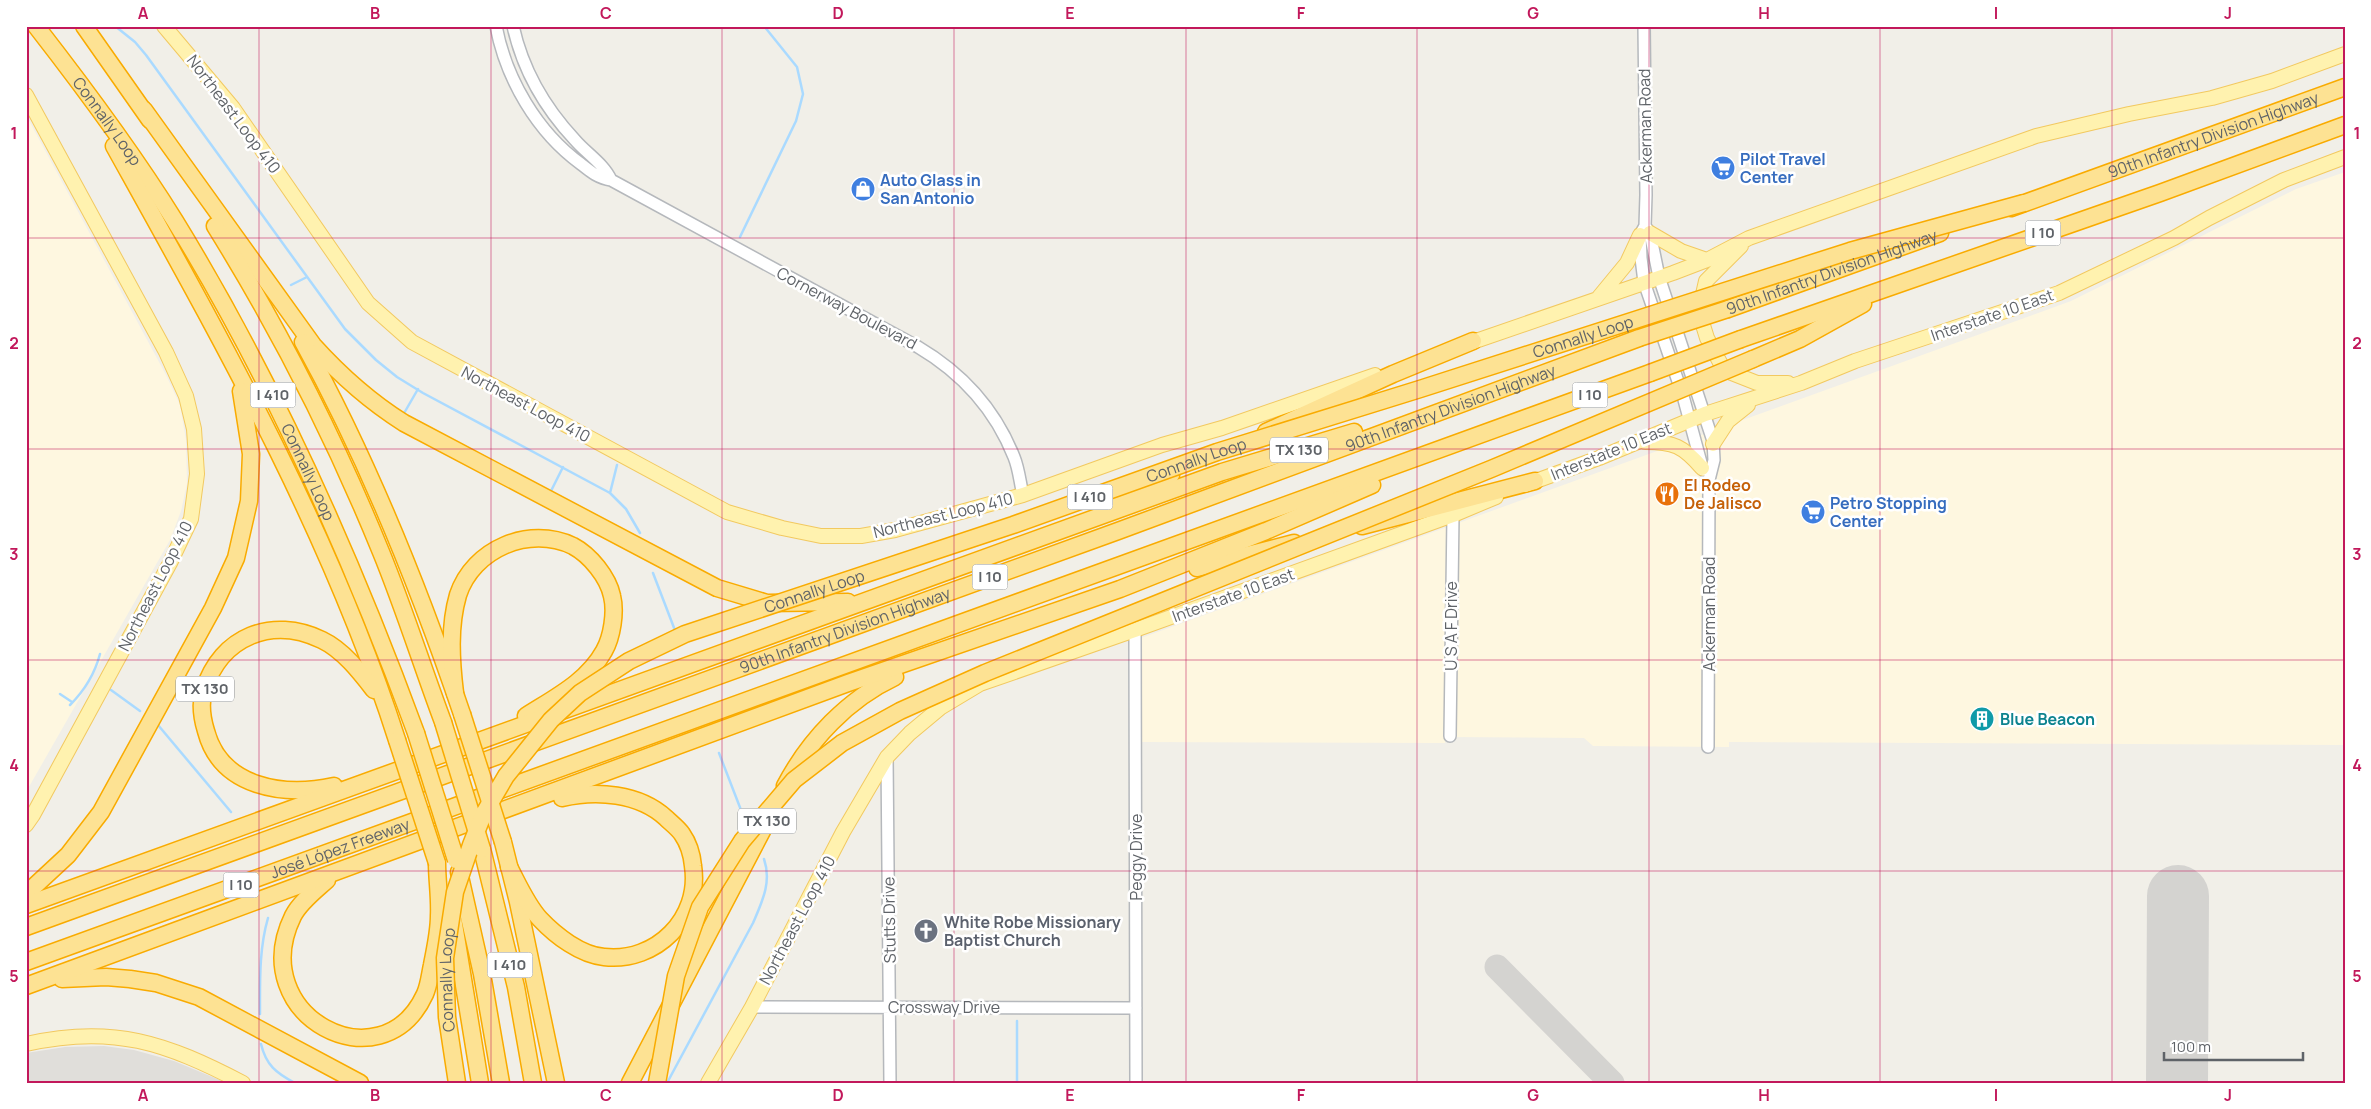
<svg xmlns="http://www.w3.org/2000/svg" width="2371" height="1109" viewBox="0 0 2371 1109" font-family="Manrope,sans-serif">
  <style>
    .commercial { fill: #fef7e0 }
    .industrial { fill: #e0deda }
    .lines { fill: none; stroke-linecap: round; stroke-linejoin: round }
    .stream { stroke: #aadaff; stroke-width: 2.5 }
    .taxiway { stroke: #d4d3d0; stroke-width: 25 }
    .runway { stroke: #d4d3d0; stroke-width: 62 }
    .minor-casing { stroke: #b5b8bc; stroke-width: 14 }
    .major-casing { stroke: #f2c960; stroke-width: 16 }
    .highway-casing { stroke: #f9ab00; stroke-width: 19 }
    .minor { stroke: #fff; stroke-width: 11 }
    .major { stroke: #fff2af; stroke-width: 14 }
    .highway { stroke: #fde293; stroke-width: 16 }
    .highway-bridge-casing { stroke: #f9ab00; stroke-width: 19; stroke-linecap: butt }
    .highway-bridge { stroke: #fde293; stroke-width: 16 }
    .grid { fill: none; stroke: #c2185b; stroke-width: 1; stroke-opacity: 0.55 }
    .labels { text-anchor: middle; stroke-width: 5; stroke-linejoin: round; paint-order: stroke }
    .shield { fill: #fff; stroke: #8f9295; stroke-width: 1 }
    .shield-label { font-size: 15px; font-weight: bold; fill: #5f6368 }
    .street-label { font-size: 16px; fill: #5f6368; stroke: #fff }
    .shop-label { font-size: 16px; font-weight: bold; fill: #366cbe; stroke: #fff; text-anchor: start }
    .food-label { font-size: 16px; font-weight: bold; fill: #c56008; stroke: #fff; text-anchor: start }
    .culture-label { font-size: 16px; font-weight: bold; fill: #0d838f; stroke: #fff; text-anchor: start }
    .worship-label { font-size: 16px; font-weight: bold; fill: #5b616d; stroke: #fff; text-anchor: start }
    .neatline { fill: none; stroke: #c2185b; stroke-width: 2 }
    .grid-label { font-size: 16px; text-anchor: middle; font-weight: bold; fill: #c2185b }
  </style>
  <rect width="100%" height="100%" fill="#f1efe8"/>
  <!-- commercial -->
  <path class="commercial" d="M26,115L166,375L180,405L186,440L187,484L181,511L170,540L26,792Z
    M2345,172V745L1729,742V747L1593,746L1584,738L1446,737L1445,743L1141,742V638L2071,301L2296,189Z"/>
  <!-- industrial -->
  <path class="industrial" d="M104,1046L134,1050L174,1061L227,1083H26V1053L65,1047Z"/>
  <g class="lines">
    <!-- stream -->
    <path class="stream" d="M115,26L135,42L146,55L345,329L376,360L397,377L423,393L610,493L626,509L640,533
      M740,237L796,121L803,94L797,67L764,26
      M291,285L307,277
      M403,415L418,389
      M550,493L563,467
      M610,493L617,465
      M653,573L676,633
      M111,690L140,711
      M60,694L72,702
      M70,705C84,691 95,673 100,654
      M158,725L231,812
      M719,753L746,823
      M260,1014C260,981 259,949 268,918
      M261,1044C266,1065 276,1073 295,1083
      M667,1083L753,923C762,902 772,882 764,859
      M1017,1083V1021"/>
    <!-- taxiway -->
    <path class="taxiway" d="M1497,967L1612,1083"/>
    <!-- runway -->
    <path class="runway" d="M2177,1083L2178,896"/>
    <defs>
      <path id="minor" d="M496,26C506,79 537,132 581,164C591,172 598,178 611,180L918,347C962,373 995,409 1014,457C1019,469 1020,483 1023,495
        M513,26C523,71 544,107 575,140C586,153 604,164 611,180
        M1644,26L1646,195L1645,226L1640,235L1641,258L1644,282L1683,396L1703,470
        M1645,226L1650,233L1659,277L1713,441L1714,460L1709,480L1708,747
        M1135,630L1136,1083
        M1450,736L1453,515
        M887,757L890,1083
        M752,1007L1136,1008"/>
      <path id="major" d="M164,26L233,108L368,303L412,342L727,512L782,528L821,536H861L895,530L1023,495L1162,445L1222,428L1375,375
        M26,95L166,352L186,396L194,429L197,474L191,519L170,563L33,815L26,825
        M1650,233L1681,251L1707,260
        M1741,246L1706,281L1699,312L1707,338L1724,370L1757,383H1788
        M1599,297L1627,263L1640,235
        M1464,345L1673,273L1707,260L1749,238L2036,136L2129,114L2212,98L2272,81L2345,54
        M1645,442C1674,442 1683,446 1702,468
        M1713,444L1728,421L1748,405
        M1525,485L1599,458L1705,414L1801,383L1855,361L2059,293L2174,238L2209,218L2284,180L2345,157
        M26,1044C113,1024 166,1043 243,1083
        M708,1083L752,1007L843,832L887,757L910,733L940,708L980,684L1135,630L1453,515L1496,497"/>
      <g id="highway">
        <path id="s1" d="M36,26C85,89 133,153 175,221C274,382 351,556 416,733"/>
        <path d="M84,26L150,120"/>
        <path d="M144,110L313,345C341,376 369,401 404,423L717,588L767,603L848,602"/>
        <path d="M114,146C220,337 330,530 397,740"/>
        <path id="s2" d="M2011,208L2345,87"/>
        <path d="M215,226C279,329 335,439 381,552C404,608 422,666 443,722"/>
        <path id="s3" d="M1728,309L1940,233"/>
        <path d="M1741,339L2160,193L2345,125"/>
        <path d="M303,342C368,460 419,587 462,714"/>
        <path d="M1753,359L1800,339L1863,304"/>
        <path d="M1266,432L1393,374L1473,341"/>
        <path d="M1116,500L1171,475"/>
        <path d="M1362,526L1535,481"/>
        <path d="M1197,568L1294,543"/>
        <path d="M455,693C451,660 449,626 458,595C473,549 529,525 573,546C590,555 608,577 612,596C616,612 612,637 604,651C587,682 554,698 526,716"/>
        <path d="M334,786C284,797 221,788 206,731C202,718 200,703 204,690C221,636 272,616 322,640C343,650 360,672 374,690"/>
        <path d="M785,786C809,740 848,699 895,677"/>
        <path d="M503,842L518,902L556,1083"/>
        <path d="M482,849L516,987L533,1083"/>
        <path d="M509,867C518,884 527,905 540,919C556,936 581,955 604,957C656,963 701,918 693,866C692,855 689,844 682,834C678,828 671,823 666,818C639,793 596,790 562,798"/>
        <path d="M459,872L482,974L501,1083"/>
        <path d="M327,880C316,890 300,902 293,916C244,1016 382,1088 425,994C429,985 430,974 432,965C435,949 439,932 439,916C440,898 437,880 437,863"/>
        <path d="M26,894L68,855L101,812L213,608L236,558L249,501L251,454L241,391"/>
        <path d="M26,905L1222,472L1354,432"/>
        <path d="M453,918L480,1083"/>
        <path id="s4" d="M26,927L1118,531L1639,338"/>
        <path id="s5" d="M26,962L1650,373"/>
        <path d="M62,979L106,977L130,979L156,983L199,997L360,1083"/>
        <path d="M26,986L848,683L1120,589L1266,531L1372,485"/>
        <path d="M630,1083L773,810"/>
      </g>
    </defs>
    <!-- minor casing -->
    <use href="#minor" class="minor-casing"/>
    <!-- major casing -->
    <use href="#major" class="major-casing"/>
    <!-- highway casing -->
    <use href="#highway" class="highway-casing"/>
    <!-- minor -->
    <use href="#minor" class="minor"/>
    <!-- major -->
    <use href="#major" class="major"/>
    <!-- highway -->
    <use href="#highway" class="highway"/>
    <defs>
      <g id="highway-bridge">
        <path d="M1639,338L1728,309"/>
        <path d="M1650,373L1741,339"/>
        <path d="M462,714L503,842"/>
        <path d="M443,722L482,849"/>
        <path d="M416,733L456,860"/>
        <path d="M397,740L437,863"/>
        <path id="s6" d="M457,1083L447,1017L445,958L455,892L471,845L483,815L506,776L551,720L580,693L629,661L685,634L1013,525L1217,452L1420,389L1850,251L2024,203"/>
        <path d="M657,1083L676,976L700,907L742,841L794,780L842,743L900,711L985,673L1491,469L1753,359"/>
      </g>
    </defs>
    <!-- highway-bridge casing -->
    <use href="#highway-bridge" class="highway-bridge-casing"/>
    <!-- highway-bridge -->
    <use href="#highway-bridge" class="highway-bridge"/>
  </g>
  <!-- grid -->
  <path class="grid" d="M259,26V1083M491,26V1083M722,26V1083M954,26V1083M1186,26V1083M1417,26V1083M1649,26V1083M1880,26V1083M2112,26V1083M26,238H2345M26,449H2345M26,660H2345M26,871H2345"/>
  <!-- icons -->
  <defs>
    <symbol id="supermarket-disc" viewBox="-11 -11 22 22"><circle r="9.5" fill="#3f7fe0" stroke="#fff"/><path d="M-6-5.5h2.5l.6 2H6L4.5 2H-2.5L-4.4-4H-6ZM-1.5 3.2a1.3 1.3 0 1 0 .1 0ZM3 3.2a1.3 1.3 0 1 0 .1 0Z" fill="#fff"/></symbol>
    <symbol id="shop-disc" viewBox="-11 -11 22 22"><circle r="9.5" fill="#3f7fe0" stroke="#fff"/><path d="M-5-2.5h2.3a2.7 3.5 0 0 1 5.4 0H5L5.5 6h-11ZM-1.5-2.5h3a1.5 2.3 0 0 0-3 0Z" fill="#fff"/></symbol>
    <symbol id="restaurant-disc" viewBox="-11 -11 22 22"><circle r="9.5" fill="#e8710a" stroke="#fff"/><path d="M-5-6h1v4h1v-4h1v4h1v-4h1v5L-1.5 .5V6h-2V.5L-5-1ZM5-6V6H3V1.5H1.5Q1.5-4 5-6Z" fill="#fff"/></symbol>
    <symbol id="building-disc" viewBox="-11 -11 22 22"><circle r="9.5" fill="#0f9aa8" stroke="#fff"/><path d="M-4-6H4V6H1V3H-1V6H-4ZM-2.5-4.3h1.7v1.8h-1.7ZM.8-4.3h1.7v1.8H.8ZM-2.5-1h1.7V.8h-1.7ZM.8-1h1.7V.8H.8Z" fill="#fff"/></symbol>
    <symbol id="church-disc" viewBox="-11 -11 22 22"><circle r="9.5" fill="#6b7280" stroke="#fff"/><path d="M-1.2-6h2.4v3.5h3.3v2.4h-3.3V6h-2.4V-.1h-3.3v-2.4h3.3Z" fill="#fff"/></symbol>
  </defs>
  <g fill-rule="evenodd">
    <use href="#supermarket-disc" x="1709" y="154" width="28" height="28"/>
    <use href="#shop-disc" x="849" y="175" width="28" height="28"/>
    <use href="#restaurant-disc" x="1653" y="480" width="28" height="28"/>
    <use href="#supermarket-disc" x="1799" y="498" width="28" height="28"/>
    <use href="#building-disc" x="1968" y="705" width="28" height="28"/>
    <use href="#church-disc" x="912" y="917" width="28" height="28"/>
  </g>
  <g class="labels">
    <!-- shield labels -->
    <g class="shield">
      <rect x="2025.5" y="220.5" width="35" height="25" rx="4"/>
      <rect x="250.5" y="382.5" width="45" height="25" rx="4"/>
      <rect x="1572.5" y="382.5" width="35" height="25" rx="4"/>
      <rect x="1270" y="437.5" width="58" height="25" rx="4"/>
      <rect x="1067.5" y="484.5" width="45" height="25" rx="4"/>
      <rect x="972.5" y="564.5" width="35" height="25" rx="4"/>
      <rect x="176" y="676.5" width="58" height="25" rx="4"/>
      <rect x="738" y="808.5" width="58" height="25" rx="4"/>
      <rect x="223.5" y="872.5" width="35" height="25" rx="4"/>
      <rect x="487.5" y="952.5" width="45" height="25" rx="4"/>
    </g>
    <g class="shield-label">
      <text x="2043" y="238">I 10</text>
      <text x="273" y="400">I 410</text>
      <text x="1590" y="400">I 10</text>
      <text x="1299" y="455">TX 130</text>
      <text x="1090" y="502">I 410</text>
      <text x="990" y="582">I 10</text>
      <text x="205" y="694">TX 130</text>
      <text x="767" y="826">TX 130</text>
      <text x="241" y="890">I 10</text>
      <text x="510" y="970">I 410</text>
    </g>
    <!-- street labels -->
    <g class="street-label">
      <text transform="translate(234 114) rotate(53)" y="6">Northeast Loop 410</text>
      <text dy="6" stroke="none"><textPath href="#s1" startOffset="119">Connally Loop</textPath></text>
      <text transform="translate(1645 126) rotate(-91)" y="6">Ackerman Road</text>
      <text dy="6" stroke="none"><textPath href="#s2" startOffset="215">90th Infantry Division Highway</textPath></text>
      <text dy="6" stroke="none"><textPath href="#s3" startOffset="110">90th Infantry Division Highway</textPath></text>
      <text transform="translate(847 308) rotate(28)" y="6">Cornerway Boulevard</text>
      <text transform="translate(1992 315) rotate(-19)" y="6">Interstate 10 East</text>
      <text dy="6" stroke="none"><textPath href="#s6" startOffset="1498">Connally Loop</textPath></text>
      <text transform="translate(526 404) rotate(28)" y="6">Northeast Loop 410</text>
      <text dy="6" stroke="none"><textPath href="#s4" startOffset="1516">90th Infantry Division Highway</textPath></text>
      <text transform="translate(1611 451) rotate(-22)" y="6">Interstate 10 East</text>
      <text dy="6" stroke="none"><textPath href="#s6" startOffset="1092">Connally Loop</textPath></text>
      <text dy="6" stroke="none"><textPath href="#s1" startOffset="524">Connally Loop</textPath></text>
      <text transform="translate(943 515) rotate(-14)" y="6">Northeast Loop 410</text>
      <text transform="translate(155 586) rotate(-63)" y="6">Northeast Loop 410</text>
      <text dy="6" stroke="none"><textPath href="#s6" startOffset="688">Connally Loop</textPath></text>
      <text transform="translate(1233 595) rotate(-20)" y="6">Interstate 10 East</text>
      <text transform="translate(1709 614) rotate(-90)" y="6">Ackerman Road</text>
      <text transform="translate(1451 626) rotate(-90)" y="6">U S A F Drive</text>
      <text dy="6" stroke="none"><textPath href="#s4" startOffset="871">90th Infantry Division Highway</textPath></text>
      <text dy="6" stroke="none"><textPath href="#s5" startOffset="334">José López Freeway</textPath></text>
      <text transform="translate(1136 857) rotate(-90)" y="6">Peggy Drive</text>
      <text transform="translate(797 920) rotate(-62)" y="6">Northeast Loop 410</text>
      <text transform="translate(889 920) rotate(-91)" y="6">Stutts Drive</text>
      <text dy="6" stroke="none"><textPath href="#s6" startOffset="104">Connally Loop</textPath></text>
      <text x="944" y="1013">Crossway Drive</text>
    </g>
    <!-- shop labels -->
    <g class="shop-label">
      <text x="1740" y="165">Pilot Travel<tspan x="1740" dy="18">Center</tspan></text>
      <text x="880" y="186">Auto Glass in<tspan x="880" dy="18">San Antonio</tspan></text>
      <text x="1830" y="509">Petro Stopping<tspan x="1830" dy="18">Center</tspan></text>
    </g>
    <!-- food labels -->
    <g class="food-label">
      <text x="1684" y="491">El Rodeo<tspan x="1684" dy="18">De Jalisco</tspan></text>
    </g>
    <!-- culture labels -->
    <g class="culture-label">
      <text x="2000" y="725">Blue Beacon</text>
    </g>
    <!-- worship labels -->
    <g class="worship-label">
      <text x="944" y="928">White Robe Missionary<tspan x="944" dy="18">Baptist Church</tspan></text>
    </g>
  </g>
  <!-- border -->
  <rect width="2371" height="1109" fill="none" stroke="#ffffff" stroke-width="55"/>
  <!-- scale -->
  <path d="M2164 1052v8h139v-8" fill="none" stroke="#5f6368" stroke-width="2.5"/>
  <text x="2171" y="1052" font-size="15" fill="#5f6368" stroke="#ffffff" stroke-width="4" paint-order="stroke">100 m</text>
  <rect x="28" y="28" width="2316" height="1054" class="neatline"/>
  <g class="grid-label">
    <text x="143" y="19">A</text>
    <text x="375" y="19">B</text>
    <text x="606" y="19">C</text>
    <text x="838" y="19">D</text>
    <text x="1070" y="19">E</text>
    <text x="1301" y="19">F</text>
    <text x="1533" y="19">G</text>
    <text x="1764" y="19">H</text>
    <text x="1996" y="19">I</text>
    <text x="2228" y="19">J</text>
    <text x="14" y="139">1</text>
    <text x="2357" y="139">1</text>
    <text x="14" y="349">2</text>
    <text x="2357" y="349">2</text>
    <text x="14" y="560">3</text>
    <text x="2357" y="560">3</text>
    <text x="14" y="771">4</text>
    <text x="2357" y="771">4</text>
    <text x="14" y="982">5</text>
    <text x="2357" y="982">5</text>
    <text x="143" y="1101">A</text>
    <text x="375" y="1101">B</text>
    <text x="606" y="1101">C</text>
    <text x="838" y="1101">D</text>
    <text x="1070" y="1101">E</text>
    <text x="1301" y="1101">F</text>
    <text x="1533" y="1101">G</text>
    <text x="1764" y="1101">H</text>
    <text x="1996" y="1101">I</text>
    <text x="2228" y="1101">J</text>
  </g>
</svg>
